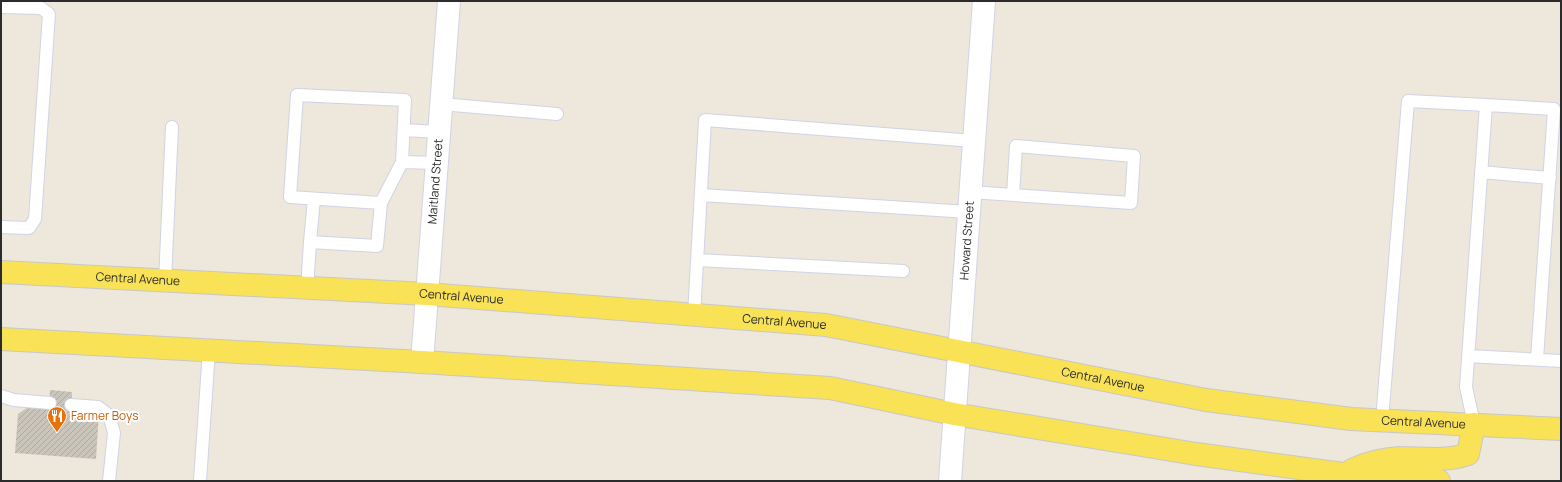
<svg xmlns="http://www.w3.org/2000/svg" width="1562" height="482" viewBox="0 0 1562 482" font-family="Manrope,sans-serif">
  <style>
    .building { fill: url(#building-hatch) }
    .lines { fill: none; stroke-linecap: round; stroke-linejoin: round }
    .service-casing { stroke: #d1d3e4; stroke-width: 14 }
    .minor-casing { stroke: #d1d3e4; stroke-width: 24 }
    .tertiary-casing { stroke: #d1d3e4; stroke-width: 24 }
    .primary-casing { stroke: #c8c8c8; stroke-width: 24 }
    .service { stroke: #fff; stroke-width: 12 }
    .minor { stroke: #fff; stroke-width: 22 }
    .tertiary { stroke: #fff; stroke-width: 22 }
    .primary { stroke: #f9e255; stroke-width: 22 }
    .labels { text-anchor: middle; stroke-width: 4; stroke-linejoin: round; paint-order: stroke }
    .street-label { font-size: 12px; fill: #2b2b2b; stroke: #fff }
    .food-label { font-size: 12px; fill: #c56008; stroke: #fff; text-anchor: start }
  </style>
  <defs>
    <pattern id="building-hatch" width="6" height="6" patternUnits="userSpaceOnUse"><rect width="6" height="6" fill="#c9c5ba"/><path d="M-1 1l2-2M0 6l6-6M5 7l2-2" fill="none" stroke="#ada9a0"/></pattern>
  </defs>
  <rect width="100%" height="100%" fill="#ede7dc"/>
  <!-- building -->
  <path class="building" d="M50,390L72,392L71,410L99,412L96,459L15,453L18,414L28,407L49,409Z"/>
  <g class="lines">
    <defs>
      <path id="service" d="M1,7L41,8L49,14L35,219L29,228L1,227
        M297,95L405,100L402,162L381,203L290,197Z
        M441,104L557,114
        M1486,105L1554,109L1537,359
        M404,130L439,132
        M402,162L437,163
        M1481,172L1550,178
        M970,192L1131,203L1134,156L1016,146L1013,195
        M701,195L969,212
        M314,199L310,242L377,246L381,203
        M697,260L903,271
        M165,281L172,127
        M307,289L310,242
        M694,315L705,120L974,141
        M1468,356L1561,361
        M1,396L14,400L50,403
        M71,405L98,407L109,415L114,433L109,481
        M1382,420L1408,101L1486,105L1466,387L1474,424
        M200,481L209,350"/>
      <g id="minor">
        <path id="s1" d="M422,362L449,1"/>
      </g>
      <g id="tertiary">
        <path id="s2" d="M950,481L984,1"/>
      </g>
      <g id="primary">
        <path id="s3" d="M1,272L427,294L826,325L1206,400L1351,419L1561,429"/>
        <path d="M1,339L422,362L830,388L954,414L1196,454L1343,474L1439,481"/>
        <path d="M1352,470C1367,463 1383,459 1400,458C1423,458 1446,462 1468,454L1474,424"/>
      </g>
    </defs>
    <!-- service casing -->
    <use href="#service" class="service-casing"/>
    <!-- minor casing -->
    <use href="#minor" class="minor-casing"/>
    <!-- tertiary casing -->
    <use href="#tertiary" class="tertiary-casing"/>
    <!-- primary casing -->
    <use href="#primary" class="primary-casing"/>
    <!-- service -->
    <use href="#service" class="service"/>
    <!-- minor -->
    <use href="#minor" class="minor"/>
    <!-- tertiary -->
    <use href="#tertiary" class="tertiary"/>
    <!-- primary -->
    <use href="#primary" class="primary"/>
  </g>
  <!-- icons -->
  <defs>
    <symbol id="restaurant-pin" viewBox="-11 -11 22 30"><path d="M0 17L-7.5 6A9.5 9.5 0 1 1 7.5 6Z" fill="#e8710a" stroke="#fff"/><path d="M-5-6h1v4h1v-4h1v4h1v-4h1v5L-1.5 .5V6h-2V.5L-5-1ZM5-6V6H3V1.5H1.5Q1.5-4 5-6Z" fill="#fff"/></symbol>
  </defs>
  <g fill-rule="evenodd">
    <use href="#restaurant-pin" x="46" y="405" width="22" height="30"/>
  </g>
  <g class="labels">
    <!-- street labels -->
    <g class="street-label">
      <text dy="4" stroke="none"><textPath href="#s1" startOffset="181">Maitland Street</textPath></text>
      <text dy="4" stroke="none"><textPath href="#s2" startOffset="241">Howard Street</textPath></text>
      <text dy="4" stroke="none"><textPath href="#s3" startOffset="137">Central Avenue</textPath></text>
      <text dy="4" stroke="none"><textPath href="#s3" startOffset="461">Central Avenue</textPath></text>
      <text dy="4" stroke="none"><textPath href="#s3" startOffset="785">Central Avenue</textPath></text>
      <text dy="4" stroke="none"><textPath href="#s3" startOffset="1109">Central Avenue</textPath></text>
      <text dy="4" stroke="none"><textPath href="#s3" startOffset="1433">Central Avenue</textPath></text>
    </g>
    <!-- food labels -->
    <g class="food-label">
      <text x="71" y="420">Farmer Boys</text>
    </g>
  </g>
  <!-- border -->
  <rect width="1562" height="482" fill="none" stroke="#2b2b2b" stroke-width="4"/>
</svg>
